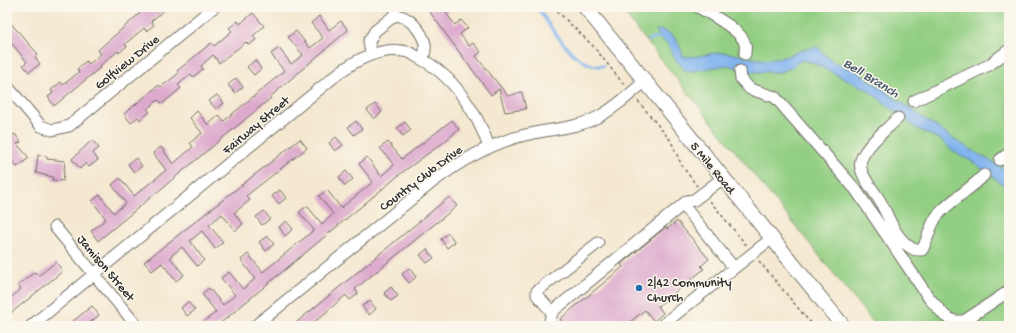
<svg xmlns="http://www.w3.org/2000/svg" width="1016" height="333" viewBox="0 0 1016 333" font-family="'Gochi Hand',sans-serif">
  <style>
    .green { fill: #93cf83; stroke: #5f7d57 }
    .water { fill: #81b4ee; stroke: #56708c }
    .lines { fill: none; stroke-linecap: round; stroke-linejoin: round }
    .stream { stroke: #81b4ee; stroke-width: 3 }
    .building { fill: #ddaacd }
    .minor-casing { stroke: #716d65; stroke-width: 13 }
    .major-casing { stroke: #716d65; stroke-width: 16 }
    .path { stroke: #716d65; stroke-width: 1.5; stroke-dasharray: 3 3; stroke-linecap: butt }
    .minor { stroke: #fff; stroke-width: 11 }
    .major { stroke: #fff; stroke-width: 14 }
    .poi-dot { fill: #1f6fb2; stroke: #fbf7ec; stroke-width: 1.5 }
    .labels { text-anchor: middle; stroke-width: 3; stroke-linejoin: round; paint-order: stroke }
    .street-label { font-size: 13px; fill: #2b2b2b; stroke: #fbf7ec }
    .poi-label { font-size: 13px; fill: #2b2b2b; stroke: #fbf7ec; text-anchor: start }
    .water-label { font-size: 14px; font-style: italic; fill: #495b6f; stroke: #fbf7ec }
  </style>
  <rect width="100%" height="100%" fill="#fbf7ec"/>
  <filter id="ink" filterUnits="userSpaceOnUse"><feTurbulence type="fractalNoise" baseFrequency=".025" numOctaves="2"/><feDisplacementMap in="SourceGraphic" scale="8" xChannelSelector="R" yChannelSelector="G"/><feConvolveMatrix kernelMatrix="1 2 1 2 8 2 1 2 1" color-interpolation-filters="sRGB"/></filter>
  <filter id="wash" filterUnits="userSpaceOnUse"><feTurbulence type="fractalNoise" baseFrequency=".012" numOctaves="4" result="noise"/><feDisplacementMap in="SourceGraphic" scale="16" xChannelSelector="R" yChannelSelector="G"/><feGaussianBlur stdDeviation="0.9" result="paint"/><feColorMatrix in="noise" values="0 0 0 0 0 0 0 0 0 0 0 0 0 0 0 0 0 1.4 0 .05"/><feComposite in="paint" operator="in"/></filter>
  <g filter="url(#wash)">
    <rect width="100%" height="100%" fill="#f4e8d0"/>
    <!-- green -->
    <path class="green" d="M619,7H1009V326H876Z"/>
    <!-- water -->
    <path class="water" d="M656,30C672,30 679,41 683,56C696,59 707,53 720,53C738,52 756,62 775,59C790,57 802,48 817,47L833,62L856,71L871,81L955,140L1009,172V189L976,164L953,151L941,140L916,128L868,90L811,62L802,60L790,68L780,72H750L728,65L693,71H686L676,60L667,43L661,40Z"/>
    <g class="lines">
      <!-- stream -->
      <path class="stream" d="M536,7C542,12 545,19 549,25C562,42 579,68 603,66
        M648,40L663,37"/>
    </g>
    <g id="blocks">
      <!-- building -->
      <path class="building" d="M147,7H168L151,21L154,25L146,31L144,28L125,44L127,46L119,53L118,51L100,66L101,67L54,106L48,97L53,93L51,90L61,82L63,85L79,72L77,69L86,61L89,64L101,54L98,50Z
        M426,7H453L446,13L455,25L461,20L468,28L460,34L469,46L473,43L481,52L476,56L508,96L522,92L526,109L505,112L499,89L491,95Z
        M253,13L264,26L253,36L256,40L249,45L246,42L219,63L213,55L201,66L203,69L193,77L191,74L178,85L181,88L162,104L158,100L147,109L150,112L140,120L138,117L131,123L124,114L159,85L161,87L179,73L177,71L211,43L214,46L232,31L229,28L238,21L240,24Z
        M319,16L329,30L341,21L348,30L270,97L271,98L98,241L91,231L106,219L92,201L100,195L114,213L126,203L112,185L120,178L134,196L166,170L153,153L161,147L173,164L193,147L190,143L202,133L190,118L197,111L208,125L219,115L224,121L284,71L271,54L279,48L291,64L303,55L288,37L296,31L310,48L323,38L311,23Z
        M7,19L38,54L35,57L40,64L29,72L23,65L27,62L7,38Z
        M255,60L261,69L254,75L247,67Z
        M236,78L243,87L235,93L228,85Z
        M217,95L224,103L216,109L209,101Z
        M375,104L382,112L374,119L367,110Z
        M452,120L459,129L444,142L404,171L217,326H199L216,312L202,294L209,288L223,305L235,295L221,278L229,272L243,289L255,279L241,260L248,254L263,272L314,230L299,212L307,206L322,224L333,214L319,196L327,190L341,208L373,182L359,164L367,157L381,176L394,165L380,148L388,142L402,159Z
        M356,121L362,129L354,135L348,127Z
        M405,122L411,130L403,136L397,128Z
        M15,134L21,142L17,144L29,158L17,167L7,155V140Z
        M336,137L343,145L335,151L329,143Z
        M300,139L307,148L246,196L250,200L234,213L243,224L235,231L222,214L209,225L223,242L215,249L202,231L190,241L204,260L197,266L182,247L170,257L184,275L176,281L162,263L152,271L144,262Z
        M92,140L99,148L93,153L98,160L89,167L86,163L80,169L72,159Z
        M38,155L47,156V159L65,161L63,181L52,180L53,177L36,173Z
        M136,158L142,166L134,172L128,164Z
        M346,171L353,179L345,186L339,177Z
        M280,190L286,198L279,204L272,196Z
        M449,197L457,206L355,289L358,294L350,300L346,295L310,326H292Z
        M264,211L270,219L262,225L256,217Z
        M286,221L293,229L285,236L279,227Z
        M677,221L709,259L701,266L704,269L658,306L663,313L654,321L645,310L625,326H566L560,319L623,267L621,264L666,227L667,229Z
        M448,233L455,242L447,248L441,239Z
        M267,236L274,244L266,251L259,242Z
        M427,249L434,258L427,263L420,255Z
        M56,262L63,271L11,313L7,308V301L21,289L18,285L35,272L38,276Z
        M409,268L416,277L409,283L402,274Z
        M391,287L398,296L391,301L384,293Z
        M370,301L376,309L369,315L362,306Z
        M188,302L195,310L187,316L181,308Z
        M92,306L99,315L86,326H67Z"/>
    </g>
  </g>
  <g filter="url(#ink)">
    <use href="#blocks" fill-opacity="0" stroke="#716d65" stroke-width="1"/>
    <g class="lines">
      <defs>
        <path id="minor" d="M698,7C710,14 742,30 745,44C746,47 745,51 745,54
          M371,54L369,41L375,31L395,15C409,16 422,31 425,44C426,49 424,55 423,60
          M740,71L741,79L750,89L775,97L856,190L929,298L945,316L954,321H964L1009,291
          M7,86L41,126L52,130L69,126L214,7
          M914,101L989,65L1009,50
          M898,118C886,130 867,144 861,160C857,173 874,190 880,201C889,217 895,239 913,249C915,250 919,250 922,250C928,240 929,227 937,216C950,200 970,190 984,175
          M1000,160L1009,153
          M683,205L734,268
          M55,227L137,326
          M552,312L537,295V291L598,243
          M31,326L340,72C359,58 383,46 408,52C412,53 415,56 419,58C452,74 477,112 489,147
          M255,326L435,180C462,160 491,143 525,135C548,129 574,129 596,118C614,109 630,94 645,81
          M549,326L552,312L687,201L694,200L723,178
          M661,326L772,238"/>
        <path id="major" d="M585,7L843,326"/>
      </defs>
      <!-- minor casing -->
      <use href="#minor" class="minor-casing"/>
      <!-- major casing -->
      <use href="#major" class="major-casing"/>
      <!-- path -->
      <path class="path" d="M553,7L594,47L625,86
        M638,101L671,141L682,166L697,186
        M710,201L747,246
        M759,261L813,326"/>
      <!-- minor -->
      <use href="#minor" class="minor"/>
      <!-- major -->
      <use href="#major" class="major"/>
    </g>
  </g>
  <!-- markers -->
  <circle class="poi-dot" cx="639" cy="288" r="4"/>
  <g class="labels">
    <!-- street labels -->
    <g class="street-label">
      <text transform="translate(126 61) rotate(-39)" y="5">Golfview Drive</text>
      <text transform="translate(255 124) rotate(-40)" y="5">Fairway Street</text>
      <text transform="translate(714 167) rotate(51)" y="5">5 Mile Road</text>
      <text transform="translate(420 177) rotate(-37)" y="5">Country Club Drive</text>
      <text transform="translate(107 267) rotate(50)" y="5">Jamison Street</text>
    </g>
    <!-- poi labels -->
    <g class="poi-label">
      <text x="647" y="286">2|42 Community<tspan x="647" dy="15">Church</tspan></text>
    </g>
    <!-- water labels -->
    <g class="water-label">
      <text transform="translate(872 77) rotate(32)" y="5">Bell Branch</text>
    </g>
  </g>
  <!-- margin -->
  <rect width="1016" height="333" fill="none" stroke="#fbf7ec" stroke-width="24"/>
</svg>
